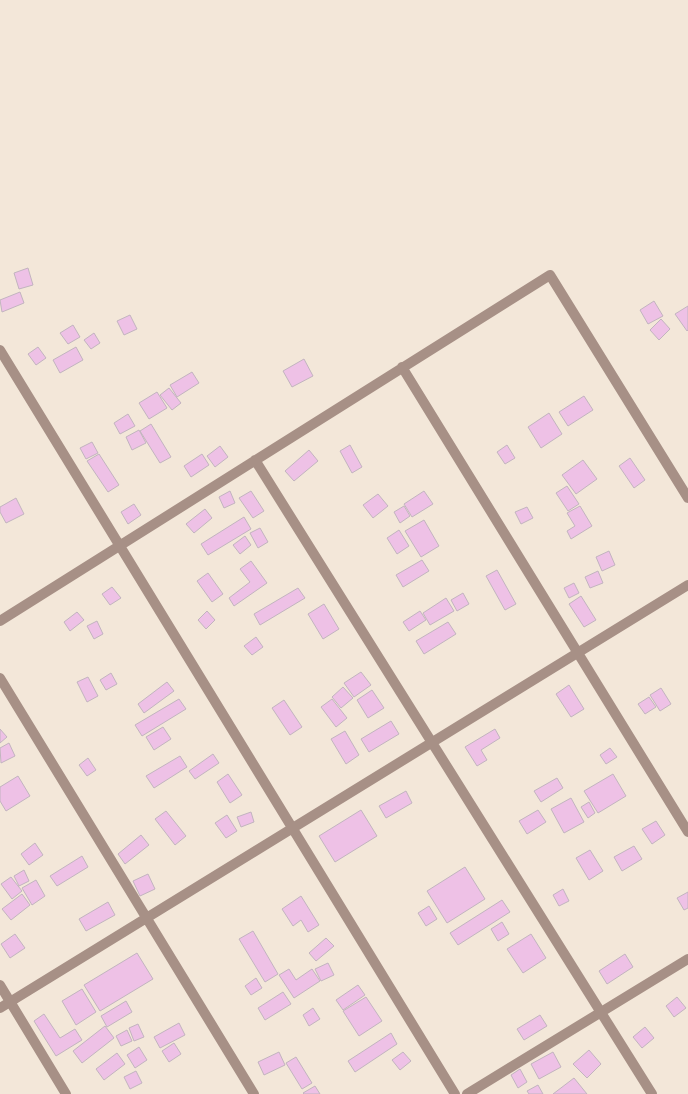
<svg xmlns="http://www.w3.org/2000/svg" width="688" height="1094" viewBox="0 0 688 1094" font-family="'Roboto Serif',serif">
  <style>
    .building { fill: #eec1e6; stroke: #c2b4bf }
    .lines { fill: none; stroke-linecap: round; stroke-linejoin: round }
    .minor { stroke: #a79086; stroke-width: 10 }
  </style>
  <rect width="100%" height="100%" fill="#f3e7d9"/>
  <!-- building -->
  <path class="building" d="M28,268L33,285L19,289L14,273Z
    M20,292L24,303L2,312L0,300Z
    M654,301L663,316L648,324L640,310Z
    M688,306V330L687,331L675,314Z
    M130,315L137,329L124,335L117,321Z
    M661,319L670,329L659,340L650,330Z
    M73,325L80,337L68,344L60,333Z
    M94,333L100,343L91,349L84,340Z
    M38,347L46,358L36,365L28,354Z
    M76,347L83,360L60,373L53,360Z
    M304,359L313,376L292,387L283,371Z
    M192,372L199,383L177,397L170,385Z
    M169,388L181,403L172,410L160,395Z
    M157,392L167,408L149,419L139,403Z
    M584,396L593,410L568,426L559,412Z
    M549,413L562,434L541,448L528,427Z
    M128,414L135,426L120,434L114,423Z
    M151,424L171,457L160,463L140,431Z
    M139,430L146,443L132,450L126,437Z
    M92,442L98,453L86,459L80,448Z
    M350,445L362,467L352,473L340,451Z
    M507,445L515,458L505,464L497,452Z
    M220,446L228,457L215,467L207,456Z
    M309,450L318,461L294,481L285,471Z
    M99,454L119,485L108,492L87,461Z
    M202,454L209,465L191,477L184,466Z
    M630,458L645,480L634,488L619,466Z
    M583,460L597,479L576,494L562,475Z
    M567,486L579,504L568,511L556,493Z
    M230,491L235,503L224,508L219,497Z
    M251,491L264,511L253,518L239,498Z
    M424,491L433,504L412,517L404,504Z
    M378,494L388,506L373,518L363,505Z
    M16,498L24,514L6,523L0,512V507Z
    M134,504L141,515L128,524L121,512Z
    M404,506L410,516L400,523L394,512Z
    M580,506L592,526L571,539L567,531L575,526L567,513Z
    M527,507L533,518L521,524L515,512Z
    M205,509L212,518L194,533L186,524Z
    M244,517L251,529L208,555L201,544Z
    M424,520L439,546L421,557L405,531Z
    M260,528L268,542L258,548L250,533Z
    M399,530L409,546L397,554L387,538Z
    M245,536L251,545L240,554L233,545Z
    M609,551L615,565L602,571L596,557Z
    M422,560L429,571L403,587L396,575Z
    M251,561L267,583L234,606L229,598L250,582L240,569Z
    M497,570L516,604L505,610L486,576Z
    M598,571L603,583L590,588L585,577Z
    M208,573L223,594L212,602L197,581Z
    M574,583L579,593L569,598L564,588Z
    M112,587L121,598L110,605L102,594Z
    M298,588L305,598L260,625L254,614Z
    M463,593L469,604L457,611L451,600Z
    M581,596L596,620L584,627L569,604Z
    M446,598L454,611L430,625L423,613Z
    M324,604L339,629L323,639L308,614Z
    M207,611L215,620L206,629L198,620Z
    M420,611L426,620L409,631L403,622Z
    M77,612L84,620L70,631L64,622Z
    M97,621L103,634L94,639L87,626Z
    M448,622L456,634L424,654L416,641Z
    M256,637L263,647L252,655L244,646Z
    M361,672L371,685L354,697L344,683Z
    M111,673L117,684L106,690L100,680Z
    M88,677L98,696L87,702L77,682Z
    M167,682L174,691L144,713L138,704Z
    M569,685L584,709L571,717L556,694Z
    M343,687L353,698L341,708L332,697Z
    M661,688L671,704L660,711L650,695Z
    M372,690L384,708L368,718L357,700Z
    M649,697L656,707L645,714L638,704Z
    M179,699L186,709L142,736L135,725Z
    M332,699L347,718L336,727L321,707Z
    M284,700L302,727L290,735L272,708Z
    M391,721L399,734L369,752L361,739Z
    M163,727L171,739L154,750L146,737Z
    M0,729L7,737L0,743Z
    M495,729L500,738L481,750L487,760L477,766L465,747Z
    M345,731L359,755L346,764L331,739Z
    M9,743L15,756L1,763L0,748Z
    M610,748L617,757L606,764L600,755Z
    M213,754L219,763L195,779L189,771Z
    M180,756L187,767L154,788L146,776Z
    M88,758L96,770L87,776L79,765Z
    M228,774L242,795L230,803L217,782Z
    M613,774L626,796L598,813L584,791Z
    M18,776L30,796L6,811L0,801V787Z
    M557,778L563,788L541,802L534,791Z
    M406,791L412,803L386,818L379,806Z
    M571,798L584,822L564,833L551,809Z
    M589,802L595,813L588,818L581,807Z
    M361,810L377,836L335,862L319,836Z
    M538,810L546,822L527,834L519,821Z
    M166,811L186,836L175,845L155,819Z
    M251,812L254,822L241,827L237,817Z
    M227,815L237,831L226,838L215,823Z
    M656,821L665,835L652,844L642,829Z
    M141,835L149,845L125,864L118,854Z
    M35,843L43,855L29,865L21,854Z
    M634,846L642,859L622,871L614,857Z
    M590,850L603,871L589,880L576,858Z
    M82,856L88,867L57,886L50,876Z
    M465,867L485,899L447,923L427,891Z
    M24,870L29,881L19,886L14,876Z
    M148,874L155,889L140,896L133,881Z
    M11,877L22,891L12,899L1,884Z
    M36,880L45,896L32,905L22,888Z
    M563,889L569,901L559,906L553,895Z
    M688,892V908L684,910L677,898Z
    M22,894L30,905L11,920L2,909Z
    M301,896L319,925L308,932L301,920L293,926L282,909Z
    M502,900L510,912L458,945L450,933Z
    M108,902L115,915L86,931L79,919Z
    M429,906L437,919L426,926L418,913Z
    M502,922L509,934L498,941L491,929Z
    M253,931L278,974L265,982L239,939Z
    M15,934L25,948L10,958L1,944Z
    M531,934L546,958L523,973L507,949Z
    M326,938L334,946L316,961L309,953Z
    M137,953L153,979L100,1011L84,985Z
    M625,954L633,967L607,984L599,971Z
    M328,963L334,975L321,981L315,969Z
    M289,969L296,980L312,969L320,981L294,998L279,975Z
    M256,978L262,988L251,995L245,986Z
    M358,985L365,995L343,1010L336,1000Z
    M82,989L96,1012L76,1025L62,1001Z
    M283,992L291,1004L265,1020L258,1008Z
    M366,997L382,1021L359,1036L343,1011Z
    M677,997L686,1008L674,1017L666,1006Z
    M126,1001L132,1012L107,1027L101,1016Z
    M313,1008L320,1019L309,1026L303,1015Z
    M44,1014L60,1038L75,1029L82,1040L56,1056L34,1021Z
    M540,1015L547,1026L524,1040L517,1029Z
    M179,1023L185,1035L160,1048L154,1037Z
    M138,1024L144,1037L134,1041L129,1028Z
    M105,1026L114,1038L82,1063L73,1051Z
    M645,1027L654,1038L642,1048L633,1037Z
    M127,1030L132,1041L121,1046L116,1036Z
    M391,1033L397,1044L355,1072L348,1061Z
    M174,1043L181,1054L169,1062L162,1051Z
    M139,1047L147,1060L135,1068L127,1055Z
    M589,1050L601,1064L587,1078L573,1064Z
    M279,1052L285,1065L264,1075L258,1062Z
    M403,1052L411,1061L400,1070L392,1060Z
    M553,1052L561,1067L539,1079L531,1064Z
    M117,1053L125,1064L104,1080L96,1069Z
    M296,1057L312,1083L302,1089L286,1063Z
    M520,1069L527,1082L518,1088L511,1075Z
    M136,1071L142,1083L130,1089L124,1077Z
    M574,1078L587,1094H553Z
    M538,1085L543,1094H529L527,1091Z
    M315,1086L320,1094H304L303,1093Z"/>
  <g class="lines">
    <!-- minor -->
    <path class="minor" d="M0,350L455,1094
      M402,367L688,832
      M255,460L652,1094
      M0,621L550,275L688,498
      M0,678L254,1094
      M0,985L66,1094
      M0,1008L688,585
      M467,1094L688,959"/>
  </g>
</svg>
